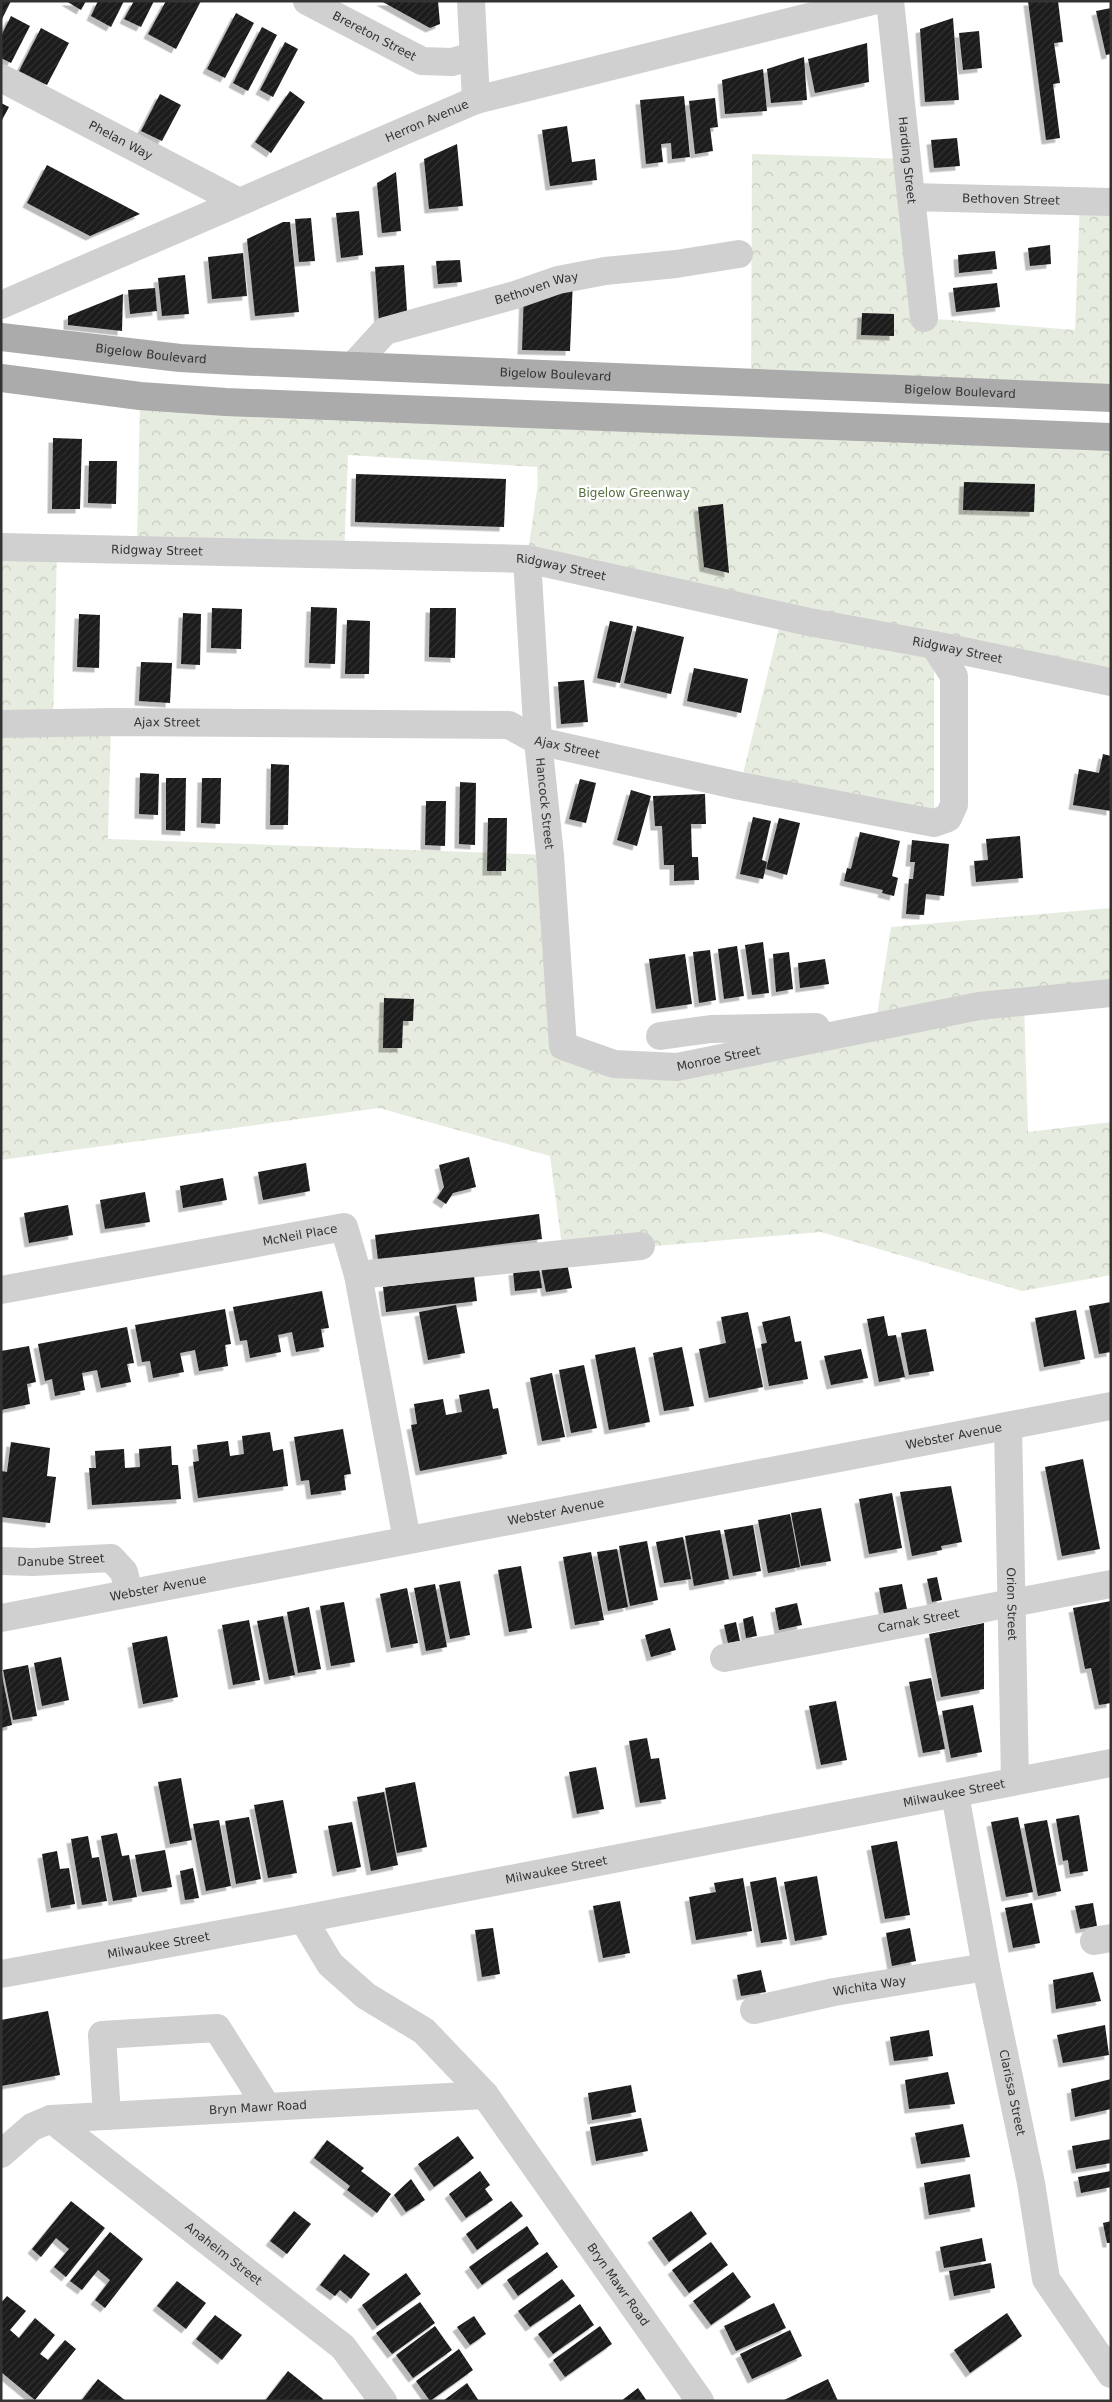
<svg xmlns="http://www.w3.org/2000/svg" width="1112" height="2402" viewBox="0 0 1112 2402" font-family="'DejaVu Sans',sans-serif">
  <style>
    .forest { fill: url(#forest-crowns) }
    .building { fill: url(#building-hatch); filter: url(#shadow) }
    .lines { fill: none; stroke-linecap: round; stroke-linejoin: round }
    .minor { stroke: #d0d0d0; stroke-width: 28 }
    .major { stroke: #ababab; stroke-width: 28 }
    .labels { text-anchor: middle; stroke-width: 5; stroke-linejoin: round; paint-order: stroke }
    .street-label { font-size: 12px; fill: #333; stroke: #fff }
    .park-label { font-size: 12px; fill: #56703f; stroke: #fff }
  </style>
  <defs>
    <pattern id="forest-crowns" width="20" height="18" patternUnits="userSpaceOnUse" patternTransform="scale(1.25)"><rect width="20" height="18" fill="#e6ecdf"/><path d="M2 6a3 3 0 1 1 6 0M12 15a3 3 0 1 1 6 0" fill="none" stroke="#c6cbc0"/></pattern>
    <pattern id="building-hatch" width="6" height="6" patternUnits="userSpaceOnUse" patternTransform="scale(1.25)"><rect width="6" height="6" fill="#1a1a1a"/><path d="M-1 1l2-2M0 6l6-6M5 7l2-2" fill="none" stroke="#333"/></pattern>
    <filter id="shadow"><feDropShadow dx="-4.5" dy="4.5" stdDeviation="0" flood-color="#0004"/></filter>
  </defs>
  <rect width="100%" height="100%" fill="#fff"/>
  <!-- forest -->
  <path class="forest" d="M752,154L907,159L924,318L1075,330L1080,201L1111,202V398L751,383Z
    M140,396L1111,437V682L934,645V823L740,786L782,616L527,559L538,483L537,467L348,455L344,556L137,551Z
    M1,547L57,549L53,723L111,722L108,839L550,855L563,1046L614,1064L875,1027L891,927L1111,908V994L1024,1003L1028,1132L1111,1122V1275L1022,1291L821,1232L563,1254L550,1156L379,1108L1,1160Z"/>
  <!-- building -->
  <path class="building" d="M1,1H11L1,21Z
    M66,1H86L81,10Z
    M98,1H124L111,27L91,16Z
    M134,1H154L141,27L124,19Z
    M166,1H201L176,49L148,34Z
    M381,1H438L440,24L430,28Z
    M1028,1H1058L1063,42L1054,43L1060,83L1053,84L1060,138L1046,140Z
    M1111,8V54L1106,55L1096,11Z
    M236,13L254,23L225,78L207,69Z
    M11,16L30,26L11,63L1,58V36Z
    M953,18L959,100L925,102L920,29Z
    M262,27L277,35L248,91L233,83Z
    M41,28L69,43L47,85L19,71Z
    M979,31L982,68L963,70L959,33Z
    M285,42L298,49L273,97L260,90Z
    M867,43L869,82L815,93L808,59Z
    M804,57L807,100L771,103L767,69Z
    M763,69L767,111L725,114L722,80Z
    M290,91L305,102L271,153L255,142Z
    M160,94L181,105L162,141L141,131Z
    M684,96L690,157L672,159L671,143L661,144L663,162L646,164L640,100Z
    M715,98L718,127L710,128L713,151L695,154L689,101Z
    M1,103L9,107L1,122Z
    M567,126L572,162L595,159L597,180L550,186L542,130Z
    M957,138L960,166L934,168L931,140Z
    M457,144L463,206L429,209L424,159Z
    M47,165L140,214L90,236L27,203Z
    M396,172L401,231L382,233L377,183Z
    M359,211L363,255L341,258L336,213Z
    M311,218L315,261L299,262L295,219Z
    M283,222H290L299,312L255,316L247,239Z
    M1050,245L1051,264L1030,266L1028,248Z
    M995,251L997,269L959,273L958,255Z
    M243,253L247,296L212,299L208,257Z
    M460,260L462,282L438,284L436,261Z
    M404,265L407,311L379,321L375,267Z
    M185,275L189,314L162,316L158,278Z
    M573,279L570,351L522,350L524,291Z
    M997,283L1000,307L956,312L953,288Z
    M155,288L157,311L130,314L128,290Z
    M123,294L122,331L68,325V316Z
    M862,313L894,314V336L861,335Z
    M53,438L82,439L80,509H52Z
    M89,461H117L116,504L88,503Z
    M356,474L506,479L504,527L355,522Z
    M964,482L1035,484L1034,512L963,510Z
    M723,504L729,573L704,567L698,507Z
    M311,607L337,608L335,664L309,663Z
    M212,608L242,609L241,649L211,648Z
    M430,608H456L455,658L429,657Z
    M183,613L201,614L200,665L181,664Z
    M79,614L100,615L99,668L77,667Z
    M347,620L370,621L369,674H345Z
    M610,621L633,626L620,683L597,678Z
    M637,626L684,637L671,694L624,683Z
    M141,662L172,663L170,703L139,701Z
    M694,668L748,679L741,713L687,701Z
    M584,680L588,722L561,724L558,682Z
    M1103,754L1111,756V811L1073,805L1079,769L1099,773Z
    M271,764L289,765L288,825H270Z
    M140,773L159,774L158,815L139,814Z
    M166,778H186L185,831L166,830Z
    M202,778H221L220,824L201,823Z
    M580,779L596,783L586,823L569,819Z
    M460,782L476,783L475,845L459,844Z
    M631,790L651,796L637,846L617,840Z
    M705,794L706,824H691L692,857H698L699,880L674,881V865H664L662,826H655L653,796Z
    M426,801H446L445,846L425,845Z
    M753,817L771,821L762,860L767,862L763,879L740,874Z
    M488,818H507L506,871H487Z
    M779,818L800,823L787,875L766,869Z
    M860,832L900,841L892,876L898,878L894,896L882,893L883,890L844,881L847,868L851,869Z
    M1020,836L1023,878L976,882L974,861L988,860L986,839Z
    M912,840L949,844L944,896L926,894L924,915L906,914L909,879H913L915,862H910Z
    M763,942L769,993L752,995L745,945Z
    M737,946L744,996L724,999L718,949Z
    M710,950L716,1000L699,1003L693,952Z
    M789,952L793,989L776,992L773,954Z
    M685,954L692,1004L656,1009L649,959Z
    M825,959L829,984L800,988L798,963Z
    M384,998L414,999L413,1021H403L402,1048H383Z
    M469,1157L476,1187L453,1193L446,1204L437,1198L444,1187L439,1165Z
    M306,1163L310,1191L263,1200L258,1172Z
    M223,1178L227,1200L183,1208L180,1186Z
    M145,1192L150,1222L105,1229L100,1200Z
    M68,1205L73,1235L29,1243L24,1213Z
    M539,1214L542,1239L378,1260L375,1235Z
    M567,1263L572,1288L546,1292L541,1268Z
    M539,1268L542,1288L515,1291L513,1271Z
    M474,1276L477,1301L386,1312L383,1287Z
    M322,1291L329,1328L321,1329L324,1347L296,1352L292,1332L278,1335L281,1352L250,1358L247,1340L240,1341L233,1307Z
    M1111,1302V1352L1099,1354L1089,1306Z
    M456,1305L465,1353L428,1360L419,1312Z
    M225,1309L231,1344L225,1345L228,1366L199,1371L195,1350L180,1353L184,1372L153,1378L150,1361L142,1362L135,1325Z
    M1076,1310L1085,1359L1044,1367L1035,1318Z
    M748,1312L763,1387L709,1398L699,1349L726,1343L721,1317Z
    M790,1316L795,1342L801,1341L808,1379L769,1386L761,1344L767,1343L762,1322Z
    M884,1316L888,1336L896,1335L905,1377L879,1382L867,1319Z
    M127,1327L134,1363L127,1364L131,1382L101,1388L97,1370L82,1373L85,1390L55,1396L52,1379L45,1381L38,1344Z
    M926,1329L934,1371L909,1375L901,1333Z
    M29,1346L36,1382L27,1384L30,1404L1,1410V1351Z
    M635,1347L650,1422L609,1430L595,1355Z
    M682,1347L694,1406L664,1411L653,1353Z
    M861,1349L868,1378L831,1385L824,1356Z
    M584,1365L597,1428L571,1433L559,1370Z
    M552,1373L565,1437L542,1441L530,1378Z
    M489,1389L493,1409L498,1408L507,1454L420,1471L411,1425L417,1424L414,1404L443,1399L446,1415L462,1412L459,1395Z
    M343,1429L351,1474L344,1475L346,1490L311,1495L309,1480L301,1481L294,1437Z
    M270,1432L273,1451L283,1449L288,1486L198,1498L193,1462L199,1461L197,1445L228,1441L230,1456L244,1454L242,1436Z
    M11,1442L50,1448L47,1476L56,1477L50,1523L1,1517V1471L7,1472Z
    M171,1446L172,1465H178L181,1499L92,1505L89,1468H96L95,1451L124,1449L125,1468L140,1467L139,1449Z
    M1083,1459L1100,1549L1062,1556L1045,1467Z
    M951,1486L962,1542L941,1546L942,1550L912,1556L900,1492Z
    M892,1493L902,1548L869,1554L859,1499Z
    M821,1508L831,1561L801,1566L791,1513Z
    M790,1514L800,1567L768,1573L758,1520Z
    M753,1525L761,1571L733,1576L724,1530Z
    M720,1530L729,1579L694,1586L685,1536Z
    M683,1537L691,1579L664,1583L656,1542Z
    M647,1541L658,1600L630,1606L619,1546Z
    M617,1549L628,1607L608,1611L597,1552Z
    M591,1552L604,1620L575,1625L563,1557Z
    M521,1566L532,1628L509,1632L498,1570Z
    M937,1577L942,1600L932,1602L927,1579Z
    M460,1581L470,1635L450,1639L439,1585Z
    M435,1584L447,1647L426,1651L414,1588Z
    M902,1584L907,1609L884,1614L879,1588Z
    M407,1588L418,1643L391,1648L380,1594Z
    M1111,1601V1703L1099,1705L1091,1668L1085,1669L1073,1608Z
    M344,1602L355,1662L331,1666L320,1606Z
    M797,1603L802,1625L779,1630L775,1608Z
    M309,1607L321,1669L298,1673L287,1612Z
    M283,1616L295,1675L269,1680L257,1621Z
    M753,1616L757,1636L746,1638L743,1619Z
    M249,1620L260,1680L233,1685L222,1625Z
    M736,1622L740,1641L728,1643L724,1625Z
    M984,1623V1689L941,1697L929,1634Z
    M670,1628L676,1650L651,1657L645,1635Z
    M167,1636L178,1697L143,1704L132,1643Z
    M61,1657L69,1700L42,1706L34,1663Z
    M28,1665L37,1716L13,1720L3,1670Z
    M1,1671L12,1725L1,1728Z
    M931,1678L945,1749L923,1753L909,1682Z
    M836,1701L847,1760L821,1765L809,1706Z
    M973,1705L982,1752L951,1758L942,1711Z
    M647,1738L651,1759L659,1758L666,1799L640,1803L629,1741Z
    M596,1767L604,1809L577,1814L569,1772Z
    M181,1778L192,1840L170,1844L158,1782Z
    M415,1782L427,1847L397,1853L385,1788Z
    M384,1792L398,1865L371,1871L357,1797Z
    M283,1800L297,1873L268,1878L254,1805Z
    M1079,1815L1088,1871L1070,1874L1068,1860L1063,1861L1056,1819Z
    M249,1817L261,1879L236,1884L225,1821Z
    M1018,1817L1033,1892L1006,1897L991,1822Z
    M219,1820L231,1886L206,1891L193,1824Z
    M1047,1820L1061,1891L1038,1896L1024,1824Z
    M352,1822L361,1867L337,1872L328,1826Z
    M117,1833L122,1856L129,1855L137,1897L113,1901L101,1836Z
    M88,1836L92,1858L99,1857L107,1901L82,1905L71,1839Z
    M897,1841L910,1915L885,1919L871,1846Z
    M165,1850L172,1887L142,1892L135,1855Z
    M57,1851L60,1869L69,1868L75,1904L51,1908L42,1854Z
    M193,1868L199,1898L185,1900L180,1871Z
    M817,1876L827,1935L795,1941L784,1882Z
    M776,1877L787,1939L761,1943L750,1882Z
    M743,1878L752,1931L696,1940L689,1897L716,1892L714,1883Z
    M620,1901L630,1953L603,1958L593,1906Z
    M1032,1903L1040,1943L1013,1948L1005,1908Z
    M1093,1903L1097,1926L1080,1929L1075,1906Z
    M493,1928L500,1974L482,1977L475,1930Z
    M910,1928L916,1961L892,1966L886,1933Z
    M761,1970L766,1992L741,1996L737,1975Z
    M1093,1972L1101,2001L1056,2009L1053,1980Z
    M48,2011L60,2075L1,2086V2020Z
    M1105,2025L1109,2055L1063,2063L1057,2035Z
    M929,2030L933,2056L894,2061L890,2037Z
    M948,2072L955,2104L909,2109L905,2080Z
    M1111,2079V2109L1075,2117L1071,2089Z
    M631,2085L636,2112L592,2120L588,2093Z
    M641,2118L648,2151L596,2161L590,2127Z
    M963,2124L970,2157L921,2164L915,2133Z
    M458,2136L474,2158L434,2187L418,2164Z
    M1111,2139V2163L1076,2169L1072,2146Z
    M327,2140L364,2168L361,2171L391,2194L377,2213L347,2190L350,2186L314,2158Z
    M480,2171L490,2185L485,2189L493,2200L466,2218L449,2194Z
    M1111,2171V2187L1081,2193L1078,2177Z
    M970,2174L975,2207L929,2215L924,2183Z
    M411,2179L425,2200L406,2212L394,2195Z
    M71,2201L105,2228L66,2277L54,2267L69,2249L56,2238L41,2257L32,2249Z
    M511,2201L523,2216L477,2250L466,2234Z
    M294,2211L311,2224L287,2254L270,2241Z
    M691,2211L707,2234L669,2262L652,2238Z
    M1111,2221V2243H1107L1103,2223Z
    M527,2226L539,2244L482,2285L469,2267Z
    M110,2232L143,2259L105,2308L95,2300L110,2280L98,2270L82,2290L70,2281Z
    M982,2238L986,2261L944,2268L940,2247Z
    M711,2242L728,2265L689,2293L672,2270Z
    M547,2252L558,2267L518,2296L507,2280Z
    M344,2254L370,2274L351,2299L340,2290L335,2296L320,2285Z
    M991,2263L995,2288L954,2296L949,2271Z
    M733,2272L751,2297L711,2325L693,2301Z
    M406,2273L421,2294L377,2326L362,2305Z
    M562,2279L575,2296L530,2327L518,2311Z
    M177,2281L206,2303L186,2329L157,2306Z
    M7,2296L26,2311L10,2330L19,2338L35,2318L55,2335L40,2354L48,2360L65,2340L76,2349L35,2400L1,2372V2303Z
    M420,2302L435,2323L392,2354L376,2333Z
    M774,2303L786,2328L736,2351L724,2326Z
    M580,2304L594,2325L553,2354L538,2334Z
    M1007,2313L1022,2336L970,2373L954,2350Z
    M215,2315L242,2335L222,2360L196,2339Z
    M474,2316L486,2334L470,2345L457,2327Z
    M435,2326L452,2350L413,2378L396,2355Z
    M600,2326L612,2344L565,2377L553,2360Z
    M790,2330L802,2356L752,2379L740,2354Z
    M459,2349L473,2370L430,2401L416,2381Z
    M288,2371L323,2399L322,2401H265Z
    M98,2379L126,2401H81Z
    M828,2379L838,2401H782Z
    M467,2383L479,2401H443Z
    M638,2388L647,2401H621Z"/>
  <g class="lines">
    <!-- minor -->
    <g class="minor">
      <path id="s1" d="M307,1L422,61L452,62L473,56"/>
      <path d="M471,1L476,100"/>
      <path id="s2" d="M890,1L924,318"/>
      <path id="s3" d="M1,78L239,202"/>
      <path id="s4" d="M911,197L1111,202"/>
      <path id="s5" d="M1,305L476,100L873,1"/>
      <path id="s6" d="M353,366L385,331L515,295L558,280L605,271L676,264L739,254"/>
      <path id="s7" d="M1,547L527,559L809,622L934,645L1111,682"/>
      <path id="s8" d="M527,559L538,741L550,855L563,1046L614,1064L677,1067L979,1006L1111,993"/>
      <path id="s9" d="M1,724L111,722L509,725L538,741L740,786L934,823L948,818L954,805V676L934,645"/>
      <path d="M660,1036L711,1029L816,1027"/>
      <path d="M358,1275L641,1246"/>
      <path id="s10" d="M1,1290L344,1227L358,1275L407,1540"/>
      <path id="s11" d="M1008,1426L1015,1780"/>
      <path id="s12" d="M1,1561L33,1562L111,1558L124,1572L129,1593"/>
      <path id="s13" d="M1,1618L1111,1406"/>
      <path id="s14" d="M724,1658L1111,1584"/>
      <path id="s15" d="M955,1794L986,1967L1031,2183L1046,2279L1111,2374"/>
      <path d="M303,1919L330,1964L366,1996L424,2031L485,2095"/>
      <path d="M1094,1941L1111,1938"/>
      <path id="s16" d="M1,1974L303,1919L1111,1763"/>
      <path id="s17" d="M754,2010L834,1992L986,1967"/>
      <path d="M107,2116L102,2035L217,2028L267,2107"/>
      <path id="s18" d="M51,2119L343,2347L383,2401"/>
      <path id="s19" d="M1,2154L32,2127L51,2119L485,2095L700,2401"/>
    </g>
    <!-- major -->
    <g class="major">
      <path id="s20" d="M1,337L180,358L235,361L1111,398"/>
      <path d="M1,378L140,396L226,402L1111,437"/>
    </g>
  </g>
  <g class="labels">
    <!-- street labels -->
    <g class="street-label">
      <text dy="4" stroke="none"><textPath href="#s1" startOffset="76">Brereton Street</textPath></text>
      <text dy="4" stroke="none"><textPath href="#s5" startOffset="464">Herron Avenue</textPath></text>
      <text dy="4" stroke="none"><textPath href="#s3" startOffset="135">Phelan Way</textPath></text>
      <text dy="4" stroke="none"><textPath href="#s2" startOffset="160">Harding Street</textPath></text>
      <text dy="4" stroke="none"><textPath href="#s4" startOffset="100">Bethoven Street</textPath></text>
      <text dy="4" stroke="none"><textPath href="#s6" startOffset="205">Bethoven Way</textPath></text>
      <text dy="4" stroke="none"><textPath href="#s20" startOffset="151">Bigelow Boulevard</textPath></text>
      <text dy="4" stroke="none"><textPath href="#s20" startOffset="556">Bigelow Boulevard</textPath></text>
      <text dy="4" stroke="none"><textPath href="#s20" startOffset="961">Bigelow Boulevard</textPath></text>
      <text dy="4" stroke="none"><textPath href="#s7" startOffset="156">Ridgway Street</textPath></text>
      <text dy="4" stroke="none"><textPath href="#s7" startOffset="561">Ridgway Street</textPath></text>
      <text dy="4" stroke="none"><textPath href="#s7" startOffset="966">Ridgway Street</textPath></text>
      <text dy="4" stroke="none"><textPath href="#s9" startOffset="166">Ajax Street</textPath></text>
      <text dy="4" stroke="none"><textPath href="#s9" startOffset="571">Ajax Street</textPath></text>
      <text dy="4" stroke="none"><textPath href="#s8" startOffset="245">Hancock Street</textPath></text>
      <text dy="4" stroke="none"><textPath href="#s8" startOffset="648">Monroe Street</textPath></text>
      <text dy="4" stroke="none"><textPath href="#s10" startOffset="304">McNeil Place</textPath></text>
      <text dy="4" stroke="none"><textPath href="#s13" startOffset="970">Webster Avenue</textPath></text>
      <text dy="4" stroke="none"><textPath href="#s13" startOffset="565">Webster Avenue</textPath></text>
      <text dy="4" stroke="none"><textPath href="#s12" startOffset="60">Danube Street</textPath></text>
      <text dy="4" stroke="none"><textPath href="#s13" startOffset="160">Webster Avenue</textPath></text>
      <text dy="4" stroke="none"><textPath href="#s11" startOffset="178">Orion Street</textPath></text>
      <text dy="4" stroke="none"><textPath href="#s14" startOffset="198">Carnak Street</textPath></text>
      <text dy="4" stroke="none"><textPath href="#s16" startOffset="970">Milwaukee Street</textPath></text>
      <text dy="4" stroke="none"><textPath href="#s16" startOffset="565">Milwaukee Street</textPath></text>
      <text dy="4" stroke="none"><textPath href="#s16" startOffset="160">Milwaukee Street</textPath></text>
      <text dy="4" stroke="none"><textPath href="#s17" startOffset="118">Wichita Way</textPath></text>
      <text dy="4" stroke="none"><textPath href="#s15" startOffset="304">Clarissa Street</textPath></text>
      <text dy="4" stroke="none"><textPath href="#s19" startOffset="269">Bryn Mawr Road</textPath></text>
      <text dy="4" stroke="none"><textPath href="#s18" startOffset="219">Anaheim Street</textPath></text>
      <text dy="4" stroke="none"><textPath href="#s19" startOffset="728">Bryn Mawr Road</textPath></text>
    </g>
    <!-- park labels -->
    <g class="park-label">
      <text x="634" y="497">Bigelow Greenway</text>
    </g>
  </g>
  <!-- border -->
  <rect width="1112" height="2402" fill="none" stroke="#333333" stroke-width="5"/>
</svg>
